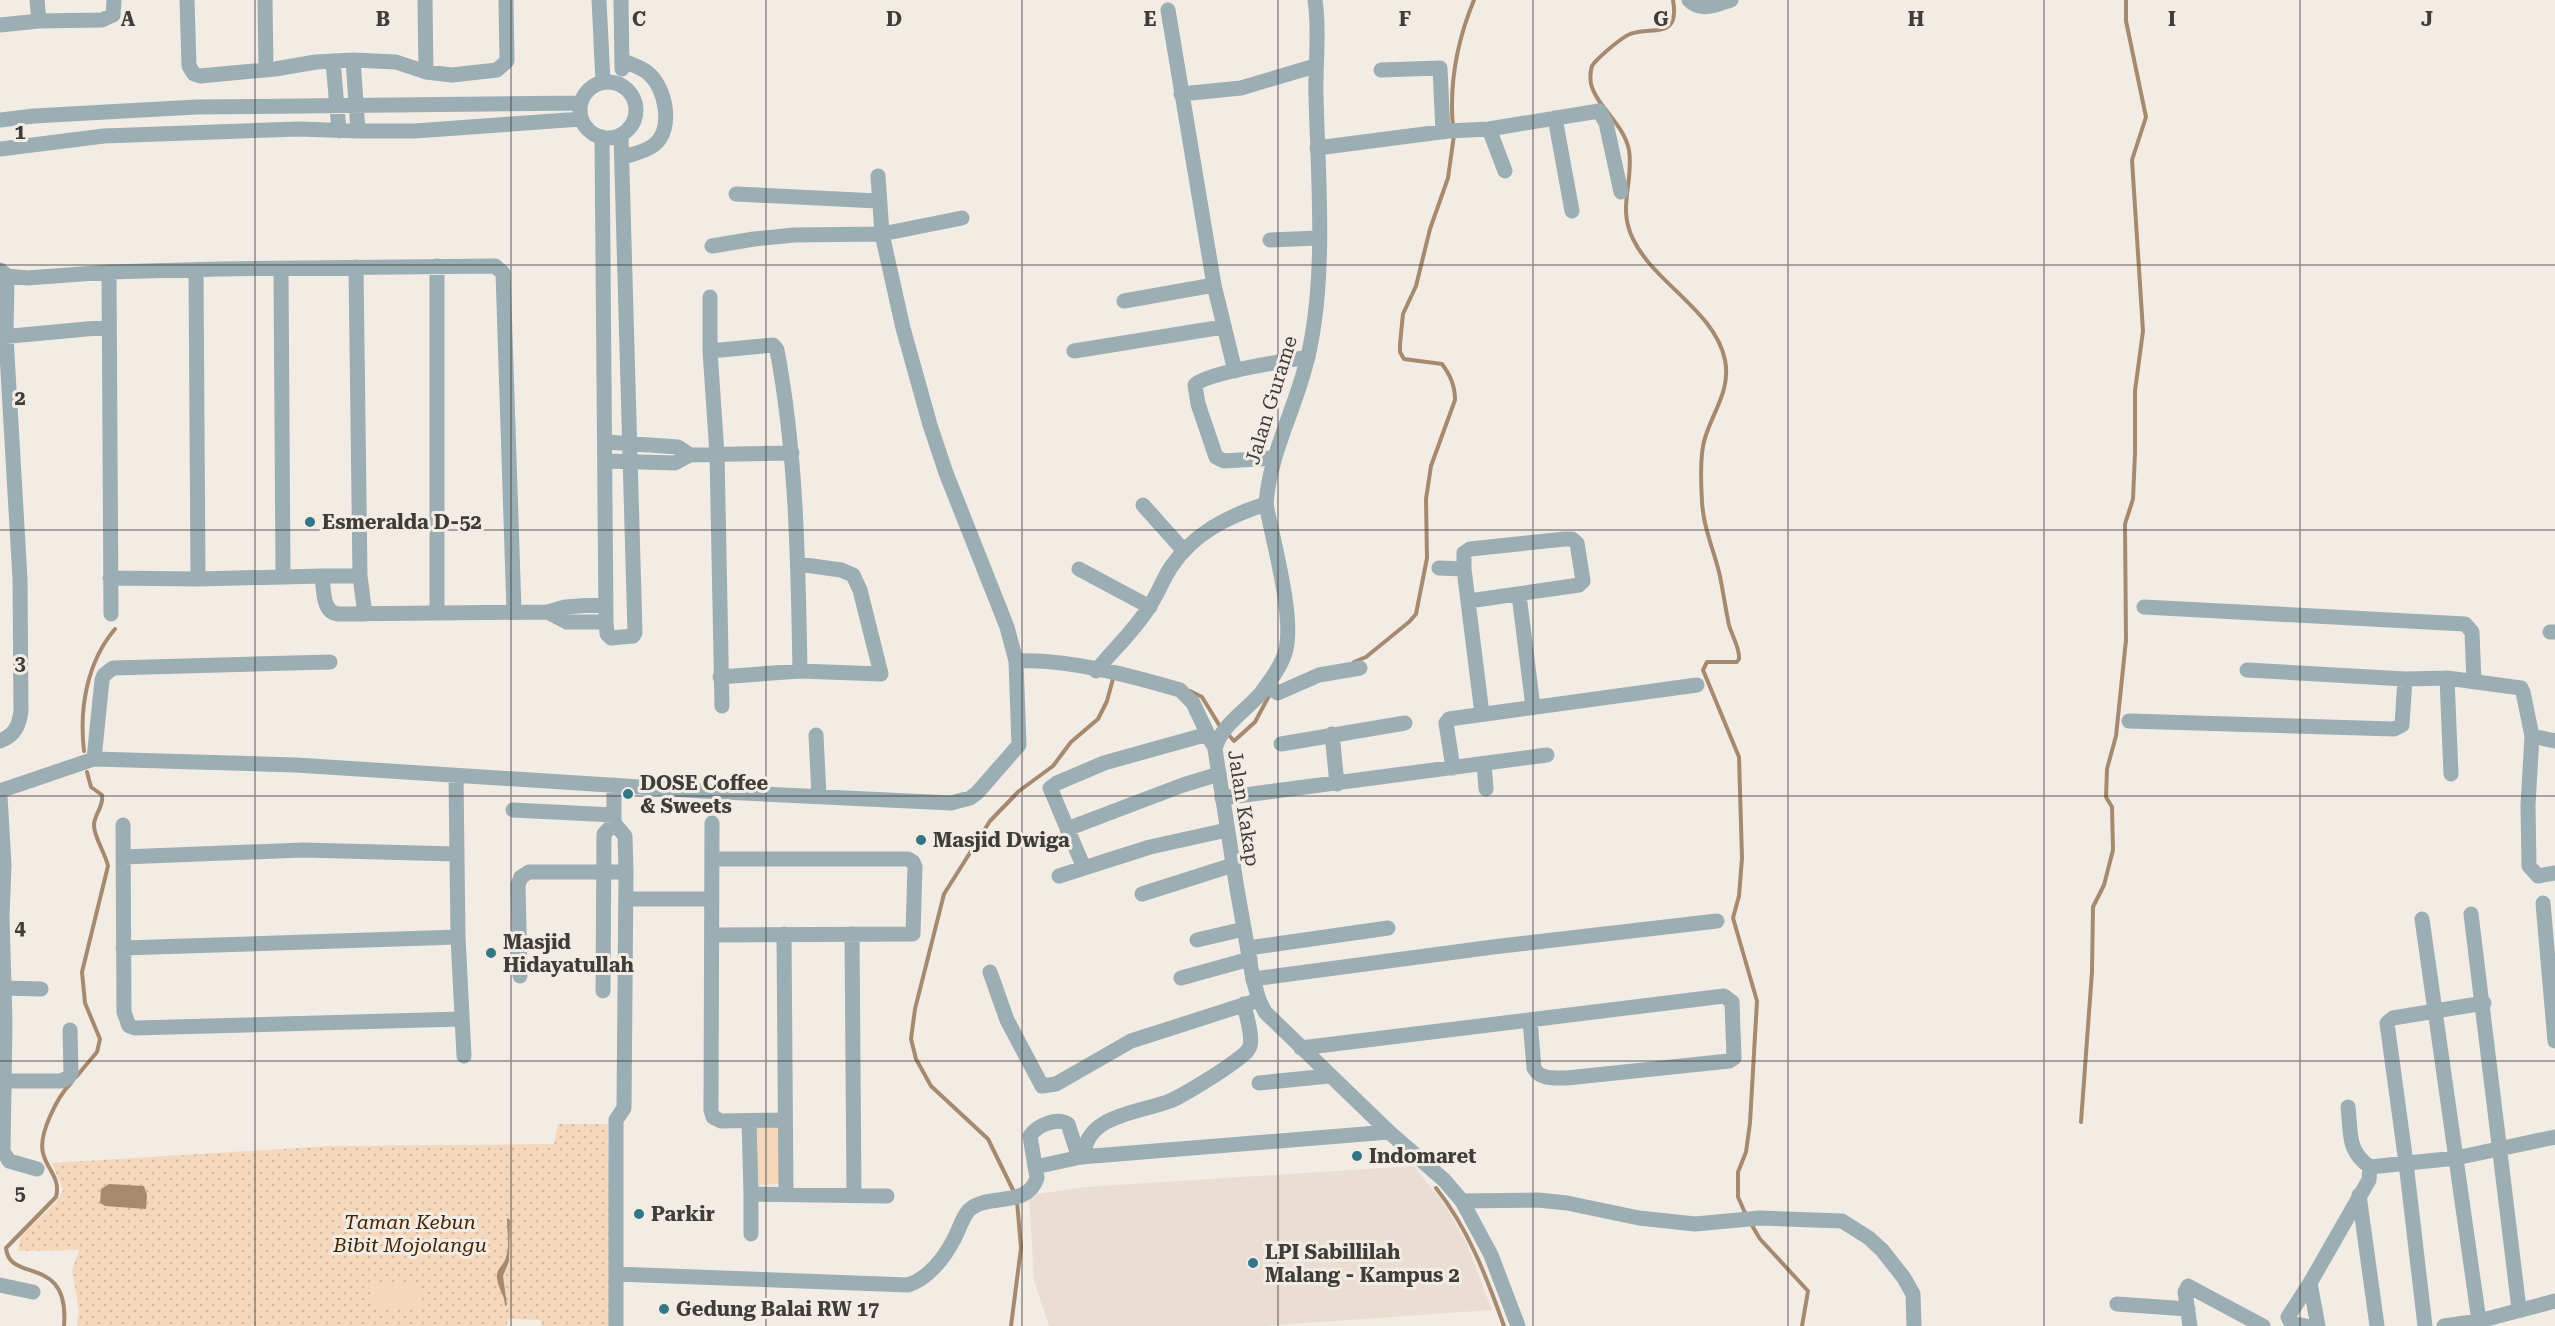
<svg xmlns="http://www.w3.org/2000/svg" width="2555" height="1326" viewBox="0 0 2555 1326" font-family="'Roboto Serif',serif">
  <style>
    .built { fill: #eaded2 }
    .grass { fill: url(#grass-dots) }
    .garden { fill: #f5d7bc }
    .water { fill: #a68a70 }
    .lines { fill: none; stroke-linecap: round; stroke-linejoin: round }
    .stream { stroke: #a68a70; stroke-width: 4 }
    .minor { stroke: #9aaeb3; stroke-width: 15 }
    .tertiary { stroke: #9aaeb3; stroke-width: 15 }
    .grid { fill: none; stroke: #3f3d3a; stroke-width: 1.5; stroke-opacity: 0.55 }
    .poi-dot { fill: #337787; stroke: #f3ece5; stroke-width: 2 }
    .labels { text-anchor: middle; stroke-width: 6; stroke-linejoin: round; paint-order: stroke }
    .street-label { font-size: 20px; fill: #3f3d3a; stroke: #f3ece5 }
    .poi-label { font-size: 20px; font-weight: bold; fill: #3f3d3a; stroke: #f3ece5; text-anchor: start }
    .park-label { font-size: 20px; font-style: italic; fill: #422501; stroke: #f3ece5 }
    .grid-label { font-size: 20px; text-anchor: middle; font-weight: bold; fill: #3f3d3a; stroke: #f3ece5; stroke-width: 6; stroke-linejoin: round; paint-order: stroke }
  </style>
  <defs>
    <pattern id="grass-dots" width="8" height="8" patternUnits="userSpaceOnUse" patternTransform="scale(1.5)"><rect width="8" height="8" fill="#f5d7bc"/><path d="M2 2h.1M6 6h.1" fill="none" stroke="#d3b9a2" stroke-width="1.8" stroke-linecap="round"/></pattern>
  </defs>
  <rect width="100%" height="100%" fill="#f3ece5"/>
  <!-- built -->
  <path class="built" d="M1414,1166L1445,1205L1467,1244L1492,1310L1262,1326H1049L1034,1281L1029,1195L1086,1187Z"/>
  <!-- grass -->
  <path class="grass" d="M558,1124H607L608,1127L611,1326H542L541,1320L508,1319L507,1326H77L79,1311L72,1270L79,1250L18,1251L21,1236L58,1200L63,1190L52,1163L331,1146L554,1144Z"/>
  <!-- garden -->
  <path class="garden" d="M779,1125L780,1184L757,1185L755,1126Z
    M418,1283L419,1307L372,1309L371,1285Z"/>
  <!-- water -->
  <path class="water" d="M109,1184L144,1186L147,1195L146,1209L105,1206L100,1203L101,1189Z
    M507,1218L510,1220L509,1261L503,1276L507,1305L505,1306C505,1295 498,1289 497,1278C496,1268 504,1266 506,1257C510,1246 507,1230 507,1218Z"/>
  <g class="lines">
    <!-- stream -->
    <path class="stream" d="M1673,0C1680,40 1653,26 1630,34C1622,37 1596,59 1592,66C1590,72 1590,77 1591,84C1597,107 1624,124 1629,150C1634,183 1617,207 1633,239C1654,283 1715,311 1725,360C1731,390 1713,411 1705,438C1700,453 1701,485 1702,501C1703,526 1713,548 1719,572C1723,589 1725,607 1729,625C1732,636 1740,648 1739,659L1737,662H1707L1703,670L1739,757L1742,858L1739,896L1733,918L1757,1001L1750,1123L1746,1152L1738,1172V1197L1746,1215
      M1453,128C1449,84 1457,41 1474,0
      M1354,662L1366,657L1409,622L1416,614L1427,558L1426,499L1431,466L1455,400C1455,385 1450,375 1442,364L1404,359L1400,352V344L1403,314L1416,286L1430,229L1448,178L1454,135
      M1190,691L1202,697L1221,728
      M1227,733L1234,741L1255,722L1270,694
      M84,751C79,708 87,662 115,629
      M76,1077L97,1052L100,1039L85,1003L82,972L108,866C105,852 93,836 94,824C95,813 104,806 102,795L91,787L87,772
      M2081,1122L2092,972L2093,907L2104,885L2113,850L2112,807L2106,797L2107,769L2116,736L2126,640L2125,524L2133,499L2135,453V391L2143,331L2132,160L2146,117L2126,21V0
      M1436,1188C1468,1228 1487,1278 1504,1326
      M1015,1194L988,1139L931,1086L916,1059L911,1039L915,1009L944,894L990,821L1019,791L1053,766L1071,742L1098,719L1107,701L1114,675
      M1750,1222L1760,1239L1808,1291L1802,1326
      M64,1326C70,1253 9,1284 6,1248L56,1197C61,1178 47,1170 43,1153C38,1134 58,1096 71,1083
      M1011,1326L1021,1248L1017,1201"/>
    <!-- minor -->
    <path class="minor" d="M37,0L39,21
      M187,0L189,66L194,74L200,76L275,69L316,62L353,60L396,62L426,72L452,75L497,70L507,61L506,0
      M265,0L266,70
      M425,0L426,72
      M599,0L603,82
      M621,0L622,69
      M1689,0C1701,13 1717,4 1731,0
      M1168,10L1214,285L1235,371
      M0,25L39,21L102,20L113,15L114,0
      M353,60L358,131
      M333,61L339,131
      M623,61C631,64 641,67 648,73C666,88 674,129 654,145C645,152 633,154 623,157
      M1381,70L1440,68L1443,132
      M580 110a28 28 0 1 1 56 0a28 28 0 1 1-56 0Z
      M1181,94L1241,88L1315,66
      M1555,118L1572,211
      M0,120L34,116L196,107L581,103
      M1489,129L1505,171
      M602,137L606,622L607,634L611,638L633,636L635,633L621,135
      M1317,148L1448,131L1489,129L1599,111L1606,123L1621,192
      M0,149L104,136L299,129L358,131H415L581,119
      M736,194L878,201
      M1270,240L1318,238
      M712,246L754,239L794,235L882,234L962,218
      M356,267L360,576L365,614
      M281,269L283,576
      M0,270L7,276L27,278L109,272L219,269L495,266L503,273L514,611
      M196,271L198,579
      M109,272L111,614
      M710,297V351L717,454L722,706
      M1124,301L1214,285
      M0,337L108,327
      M710,351L773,345L777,350C797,456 798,564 800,671
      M1074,351L1223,327
      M606,442L678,447L690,455
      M1274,458L1224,461L1216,457L1198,404L1195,385C1207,372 1287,361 1308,357
      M606,461L675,463L690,455L792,453
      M1143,505L1184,551
      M1439,568L1464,569
      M1079,569L1150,607
      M322,576H360
      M110,578L198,579L322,576C324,590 322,612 338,614L548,612L565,607L606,604
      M1519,595L1533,707
      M1469,601L1579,585L1583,581L1577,543L1572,539H1565L1470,549L1464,553V569L1482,714
      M2144,607L2465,624L2472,632L2474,682
      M548,612L567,622H606
      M437,613V266
      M2550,632H2555
      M1016,661C1066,658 1132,676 1180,690L1193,703L1212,743
      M2247,670L2405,679L2447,678L2521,688L2523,692L2532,736L2528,805L2529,866L2538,876L2555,873
      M1096,671C1113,650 1135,630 1149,607C1158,594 1163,579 1171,567C1194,533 1228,516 1266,504
      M720,677L800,671L881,674L860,590L853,575L841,570L798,564
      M2447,678L2451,774
      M1266,686L1278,693L1319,675L1360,668
      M2129,721L2394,729L2402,725L2405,679
      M1208,734L1104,763L1057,783L1050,788L1051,790L1084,868L1150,847L1227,830
      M1332,734L1337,784
      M816,735L819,796
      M2532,736L2555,741
      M0,741C15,735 19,726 21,711L20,579L6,337L7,276
      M1281,744L1405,723
      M94,759L102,680L104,675L113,668L330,662
      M1484,764L1486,789
      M1453,768L1446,723L1449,719L1697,685
      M456,776L458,937L464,1056
      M0,791L94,759L296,765L702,791L951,803L970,798L977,793L1019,745L1016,661L1007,627L946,473L930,425L903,328L882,234L878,176
      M0,796L4,865L2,917L5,1022L3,1151L9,1161L37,1169
      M1222,798L1547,755
      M513,810L614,815
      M614,823L625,836L626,872L624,1108L616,1120V1326
      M614,823V785
      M712,823L711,1110L713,1117L721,1121L785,1120
      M123,825L124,1012L129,1026L135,1028L461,1019
      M1067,829L1183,785L1219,774
      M123,857L303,850L456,854
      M712,859H908L913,862L915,867L913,934L713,935
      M1059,876L1084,868
      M1142,894L1233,865
      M626,899H712
      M2543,903L2555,1041
      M2471,914L2519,1309
      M2422,919L2479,1321
      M784,934L786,1194
      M852,934L854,1195
      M1197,940L1244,929
      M123,948L458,937
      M1248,948L1388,928
      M990,972L1007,1020L1042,1086L1056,1084L1131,1041L1259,1000
      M520,976L518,885L521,877L529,872H626
      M1181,978L1250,959
      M1253,979L1493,947L1717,921
      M4,988L41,989
      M603,991L604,834L614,823
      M1301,1048L1724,996L1732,1002L1734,1058L1729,1061L1567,1078C1555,1078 1540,1080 1534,1068L1530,1020
      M4,1081H61L69,1077L71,1073L70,1030
      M1259,1083L1329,1076
      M2348,1107C2351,1133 2347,1151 2370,1167
      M749,1121L751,1194L887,1196
      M1084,1157C1084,1115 1139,1113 1170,1101C1184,1095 1221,1072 1234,1062C1239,1058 1248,1053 1250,1046C1253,1035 1246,1016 1244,1004
      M1035,1167L1081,1157L1389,1132
      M751,1194V1234
      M2359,1195L2377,1326
      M1462,1201L1538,1200L1567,1203L1639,1218L1695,1224L1760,1218L1842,1221L1869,1238L1882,1250L1904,1278L1913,1294L1914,1326
      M616,1274L908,1285C928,1279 945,1257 954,1239C959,1230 962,1218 969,1210C989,1192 1027,1209 1037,1178L1030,1136C1037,1125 1057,1117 1068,1124L1077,1152L1081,1157
      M0,1285L33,1292
      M2117,1304L2188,1309
      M2190,1326L2185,1292L2188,1286L2263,1326
      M2306,1326L2291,1323L2288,1317L2310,1283
      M2318,1326L2310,1283L2369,1180L2370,1167L2456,1158L2555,1137
      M2425,1326L2406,1163L2387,1023L2393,1018L2484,1003
      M2444,1326L2479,1321L2555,1301"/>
    <!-- tertiary -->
    <path class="tertiary" d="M1315,0C1320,31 1315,65 1316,96C1318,175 1326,269 1310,347C1300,401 1270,449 1266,504C1273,541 1294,615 1286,649C1283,664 1270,681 1261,693C1246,711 1221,725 1215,749L1237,889L1253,979L1259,1000L1265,1012L1389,1132L1444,1180L1462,1201L1491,1255L1518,1326"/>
  </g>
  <!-- grid -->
  <path class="grid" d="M255,0V1326M511,0V1326M766,0V1326M1022,0V1326M1278,0V1326M1533,0V1326M1788,0V1326M2044,0V1326M2300,0V1326M0,265H2555M0,530H2555M0,796H2555M0,1061H2555"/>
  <!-- markers -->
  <g class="poi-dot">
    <circle cx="310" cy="522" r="6"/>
    <circle cx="628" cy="794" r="6"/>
    <circle cx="921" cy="840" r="6"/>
    <circle cx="491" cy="953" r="6"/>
    <circle cx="1357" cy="1156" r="6"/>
    <circle cx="639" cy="1214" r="6"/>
    <circle cx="1253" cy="1263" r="6"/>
    <circle cx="664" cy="1309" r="6"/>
  </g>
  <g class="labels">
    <!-- street labels -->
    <g class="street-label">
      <text transform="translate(1271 400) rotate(-73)" y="7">Jalan Gurame</text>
      <text transform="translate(1244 808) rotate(81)" y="7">Jalan Kakap</text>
    </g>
    <!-- poi labels -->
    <g class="poi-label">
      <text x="322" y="529">Esmeralda D-52</text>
      <text x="640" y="790">DOSE Coffee<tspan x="640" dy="23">&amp; Sweets</tspan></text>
      <text x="933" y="847">Masjid Dwiga</text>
      <text x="503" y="949">Masjid<tspan x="503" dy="23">Hidayatullah</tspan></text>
      <text x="1369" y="1163">Indomaret</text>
      <text x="651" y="1221">Parkir</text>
      <text x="1265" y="1259">LPI Sabillilah<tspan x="1265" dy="23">Malang - Kampus 2</tspan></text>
      <text x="676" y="1316">Gedung Balai RW 17</text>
    </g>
    <!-- park labels -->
    <g class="park-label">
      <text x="410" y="1229">Taman Kebun<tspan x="410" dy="23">Bibit Mojolangu</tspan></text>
    </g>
  </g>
  <g class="grid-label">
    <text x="128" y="26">A</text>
    <text x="383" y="26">B</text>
    <text x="639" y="26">C</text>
    <text x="894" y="26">D</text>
    <text x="1150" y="26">E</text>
    <text x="1405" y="26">F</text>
    <text x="1661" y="26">G</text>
    <text x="1916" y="26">H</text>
    <text x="2172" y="26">I</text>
    <text x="2427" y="26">J</text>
    <text x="20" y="139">1</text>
    <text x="20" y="405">2</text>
    <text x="20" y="670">3</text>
    <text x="20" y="935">4</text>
    <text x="20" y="1200">5</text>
  </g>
</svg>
